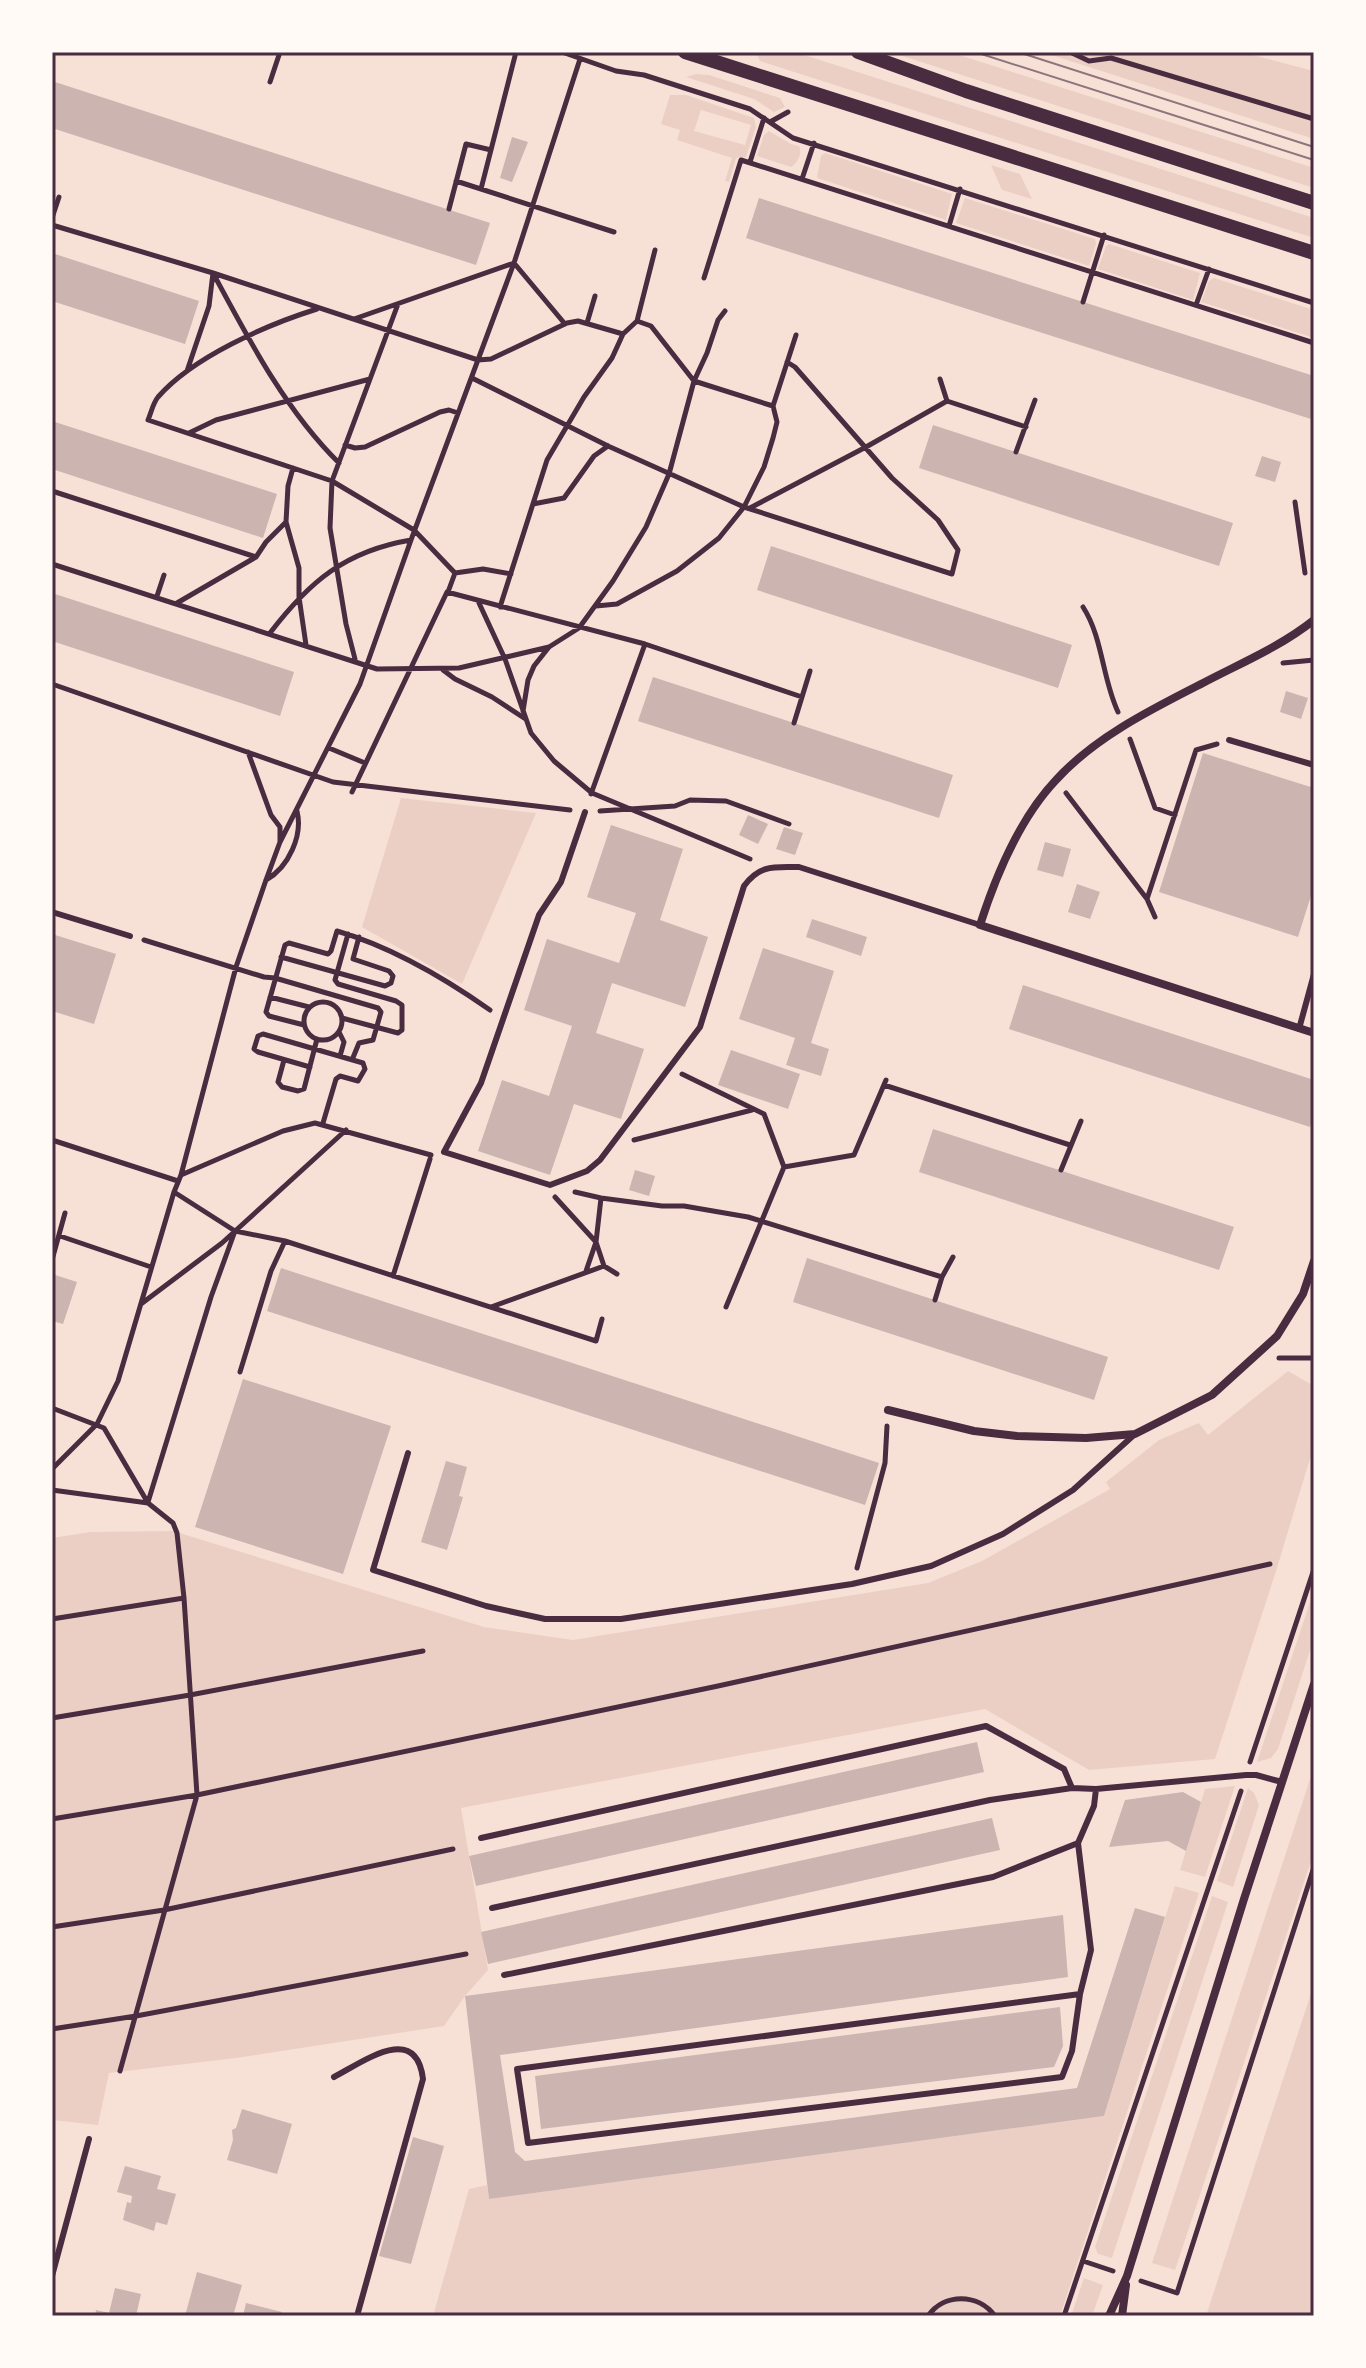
<svg xmlns="http://www.w3.org/2000/svg" width="1366" height="2368" viewBox="0 0 1366 2368" font-family="'Public Sans',sans-serif">
  <style>
    .green { fill: #ebcfc5; fill-rule: evenodd }
    .building { fill: #ccb4b1 }
    .lines { fill: none; stroke-linecap: round; stroke-linejoin: round }
    .path { stroke: #4a2c40; stroke-width: 5 }
    .service { stroke: #4a2c40; stroke-width: 6 }
    .minor { stroke: #4a2c40; stroke-width: 8 }
    .tertiary { stroke: #4a2c40; stroke-width: 14 }
    .tram { stroke: #8f747c; stroke-width: 2 }
    .neatline { fill: none; stroke: #4a2c40; stroke-width: 3 }
  </style>
  <rect width="100%" height="100%" fill="#f7e1d7"/>
  <!-- green -->
  <path class="green" d="M756,52H795L1314,218V238L760,61Z
    M890,52H950L1314,168V188Z
    M1042,52H1241L1314,71V139Z
    M696,74L709,75L780,98L785,107L774,112L754,99L686,77Z
    M670,95H686L754,118L756,127L746,157L736,158L729,182L725,181L732,158L677,140L680,130L661,124ZM701,110L751,125L745,145L694,131Z
    M769,131L791,144L799,146C803,154 797,163 791,167L757,156L764,135Z
    M825,153L952,194L946,220L817,178L821,156Z
    M991,165L1020,174L1032,199L1002,190Z
    M965,198L1095,239L1096,244L1089,266L956,223Z
    M1109,244L1200,273L1193,300L1098,269L1106,246Z
    M1214,278L1314,310V338L1201,302L1209,281Z
    M401,798L536,813L462,984L362,927Z
    M1288,1371L1314,1386V1445L1277,1568L1215,1759L1089,1770L985,1709L461,1808L488,1970L465,1996L444,2026L236,2058L109,2073L98,2125L52,2120V1538L90,1532L173,1531L484,1627L573,1640L928,1583L982,1561L1110,1489L1106,1482L1159,1440L1199,1423L1208,1435Z
    M1314,1590V1638L1278,1749L1271,1758L1257,1762Z
    M1314,1767V1852L1175,2270L1152,2263Z
    M1235,1786L1205,1877L1180,1870L1205,1789Z
    M1248,1788L1254,1793L1259,1805L1233,1887L1217,1881Z
    M1175,1886L1199,1893L1060,2316H433L469,2189L487,2185L489,2199L1104,2116Z
    M1212,1896L1228,1902L1112,2258L1098,2254L1095,2247Z
    M1314,1984V2316H1206Z
    M1084,2278L1103,2285L1092,2316H1071Z"/>
  <!-- building -->
  <path class="building" d="M52,81L490,223L476,265L52,128Z
    M512,137L528,142L512,182L500,178Z
    M759,198L1314,376V420L746,238Z
    M52,253L199,301L185,344L52,301Z
    M52,421L277,494L263,538L52,469Z
    M933,425L1233,523L1219,566L919,468Z
    M1262,456L1281,462L1275,482L1255,476Z
    M771,546L1072,645L1058,688L757,590Z
    M52,593L294,672L280,716L52,641Z
    M653,677L953,775L939,818L638,721Z
    M1286,691L1308,698L1301,719L1280,712Z
    M1203,753L1314,788V886L1298,937L1159,892Z
    M748,815L768,824L758,844L739,835Z
    M611,825L683,849L660,920L708,937L685,1007L612,983L596,1033L644,1049L621,1119L574,1104L550,1175L478,1151L502,1080L549,1096L572,1026L524,1010L547,939L619,963L636,913L587,897Z
    M784,827L803,833L795,855L776,849Z
    M1045,842L1071,849L1063,877L1037,870Z
    M1077,884L1100,892L1090,919L1068,912Z
    M812,919L867,937L861,956L806,937Z
    M52,934L116,954L94,1024L52,1011Z
    M763,948L834,971L811,1043L829,1049L821,1076L786,1065L795,1038L739,1019Z
    M1023,985L1314,1080V1114L1310,1127L1009,1029Z
    M731,1050L800,1074L788,1109L718,1085Z
    M933,1129L1234,1227L1219,1270L919,1172Z
    M635,1170L655,1176L649,1196L629,1190Z
    M807,1258L1108,1357L1094,1400L793,1302Z
    M281,1268L879,1463L865,1505L267,1311Z
    M52,1274L77,1282L63,1324L52,1321Z
    M243,1379L391,1426L343,1574L195,1527Z
    M446,1461L467,1467L459,1496L463,1497L447,1550L421,1542Z
    M977,1742L984,1772L476,1886L469,1856Z
    M1183,1792L1201,1802L1186,1851L1168,1841L1109,1847L1125,1800Z
    M992,1818L1000,1850L488,1964L481,1932Z
    M1135,1908L1165,1917L1104,2116L489,2199L465,1996L1063,1915L1068,1977L500,2055L515,2152L525,2161L1077,2088Z
    M1060,2007L1063,2046L1054,2067L541,2129L535,2076Z
    M242,2109L292,2124L277,2174L227,2160L233,2140L232,2130L236,2128Z
    M413,2137L444,2146L411,2264L379,2256Z
    M125,2166L161,2176L157,2189L176,2194L167,2225L156,2222L154,2231L123,2220L127,2202L131,2203L132,2196L117,2192Z
    M197,2272L242,2285L233,2316H185Z
    M115,2288L141,2294L136,2316H95L96,2310L109,2313Z
    M246,2303L282,2312L281,2316H243Z"/>
  <g class="lines">
    <!-- path -->
    <path class="path" d="M562,52L616,71L644,75L750,109L793,138L1314,303
      M1070,52L1089,61L1111,58L1314,119
      M270,82L280,52
      M770,122L788,112
      M750,162L764,118
      M802,179L814,143
      M456,181L614,232
      M481,189L516,52
      M449,209L466,144L491,150
      M52,218L59,197
      M52,225L213,273L478,360L491,359L567,323L578,321L623,334
      M949,226L960,189
      M704,278L741,160L1314,343
      M1083,302L1104,235
      M1196,305L1209,269
      M317,309C266,325 193,357 158,397C153,403 151,413 148,420L332,481L414,530L455,573L448,592
      M354,319L514,263L565,324
      M637,321L655,250
      M587,323L595,296
      M187,371L209,306L213,273C248,338 285,410 339,463
      M472,378L608,446L744,507L952,574L958,550L938,520L892,478L795,367L787,362
      M940,379L947,401
      M189,433L216,420L370,379
      M345,445L355,448L365,447L440,412L449,410L458,413
      M1016,452L1035,400
      M52,491L256,557
      M1295,502L1305,573
      M533,504L564,498L594,456L608,446
      M750,508L866,447L947,401L1026,427
      M286,522L299,568V597L306,645
      M52,564L377,669L459,668L549,647
      M455,573L483,569L511,574
      M157,596L164,575
      M177,603L256,557L266,542L286,522L288,486L293,468
      M479,603L505,659L531,733L554,761L592,793L750,859
      M596,606L617,604L677,571L719,538L744,507L764,467L773,438L777,422L773,406L796,335
      M500,607L547,460L584,397L612,358L623,334L637,321L651,326L694,381L773,406
      M1083,607C1103,638 1102,678 1118,712
      M270,633C309,582 345,551 411,540
      M355,659L346,624L330,528L332,481L398,304
      M1283,663L1314,660
      M443,670L455,679L492,697L524,718
      M52,684L333,782L570,810
      M523,711L528,680L534,666L549,647L579,628L613,581L646,527L669,474L694,381L707,353L718,320L725,311
      M794,723L810,671
      M1130,739L1155,808L1175,815
      M329,748L365,763
      M248,752L271,815L280,827V841
      M352,792L447,592L645,644L802,697
      M1066,793L1147,899L1155,917
      M591,794L645,644
      M600,811L675,806L690,800L726,801L789,824
      M266,880C289,867 303,835 297,811
      M1147,899L1196,750L1217,744
      M144,940L264,977L275,978L378,1008L381,1012L373,1040L359,1043L352,1060
      M281,957L385,986L391,983L393,976L389,971L353,959L359,937
      M270,997L309,1007
      M304 1021a19 19 0 1 1 38 0a19 19 0 1 1-38 0Z
      M342,1018L398,1033L402,1030V1005L396,1001L338,984L335,980L348,934
      M304,1025L269,1016L266,1012L285,945L289,943L328,954L331,951L337,931C392,947 443,977 490,1010
      M339,1032L344,1042L340,1056
      M284,1060L278,1082L282,1087L298,1091L304,1089L317,1039
      M310,1067L258,1052L254,1049L258,1036L263,1034L363,1063L365,1069L358,1081L340,1076L336,1079L323,1123
      M682,1074L764,1114L784,1167L726,1307
      M884,1085L1070,1145
      M52,1140L178,1181
      M634,1140L752,1110
      M784,1167L854,1155L886,1080
      M1061,1170L1081,1121
      M181,1175L283,1131L315,1123L431,1155
      M174,1192L235,1231L285,1241L596,1341L602,1319
      M575,1192L601,1198L662,1206H684L748,1217L942,1277
      M555,1197L596,1242L604,1266
      M60,1236L151,1267
      M52,1260L65,1213
      M586,1271L596,1242L601,1198
      M393,1276L430,1159
      M935,1300L942,1277L953,1257
      M141,1304L222,1243L346,1130
      M491,1307L604,1266L617,1274
      M1279,1358H1314
      M240,1372L271,1271L285,1241
      M52,1408L104,1428L148,1503L173,1523L177,1533L184,1598L197,1795L120,2071
      M52,1469L97,1424L118,1381L174,1192L181,1175L236,967L266,880L280,842L360,684L411,540L514,263L580,59
      M52,1490L148,1503
      M148,1502L211,1297L235,1231
      M857,1568L885,1463L887,1426
      M52,1619L184,1598
      M52,1718L190,1695L423,1651
      M1250,1762L1314,1569
      M52,1819L197,1795L718,1686L1270,1564
      M52,1927L164,1910L453,1849
      M52,2029L136,2016L466,1954
      M1083,2261L1113,2271
      M1141,2281L1177,2293L1314,1867
      M928,2316C944,2293 978,2293 995,2316
      M1064,2316L1241,1791"/>
    <!-- service -->
    <path class="service" d="M1229,740L1314,765
      M585,812L561,882L539,915L481,1083L444,1152L550,1185L587,1171L600,1160L700,1027L744,886C760,864 775,867 799,867L980,925
      M52,912L130,936
      M1299,1029L1314,974
      M408,1453L373,1570L486,1606L545,1619H621L852,1584L931,1566L1003,1534L1073,1490L1135,1434
      M481,1838L986,1726L1064,1769L1072,1788
      M492,1908L990,1800L1072,1788L1096,1789
      M504,1975L993,1877L1078,1843
      M1080,1994L517,2069L528,2143L1062,2077L1072,2051L1080,1994L1091,1950L1078,1843L1094,1806L1096,1789L1246,1775H1256L1282,1782
      M334,2077C363,2062 416,2022 423,2079L357,2316
      M52,2276L89,2139"/>
    <!-- minor -->
    <path class="minor" d="M1314,620C1280,647 1241,663 1203,683C1152,709 1095,737 1056,780C1019,819 996,875 980,925L1314,1033
      M888,1410L974,1431L1017,1436L1086,1438L1135,1434L1212,1395L1277,1336L1303,1294L1314,1261
      M1109,2316L1127,2276L1244,1899L1314,1684
      M1122,2316L1126,2285"/>
    <!-- tertiary -->
    <path class="tertiary" d="M685,52L1314,253
      M858,52L966,91L1314,203"/>
    <!-- tram -->
    <path class="tram" d="M975,52L1314,160
      M1018,52L1314,147"/>
  </g>
  <!-- border -->
  <rect width="1366" height="2368" fill="none" stroke="#fffaf5" stroke-width="108"/>
  <rect x="54" y="54" width="1258" height="2260" class="neatline"/>
</svg>
